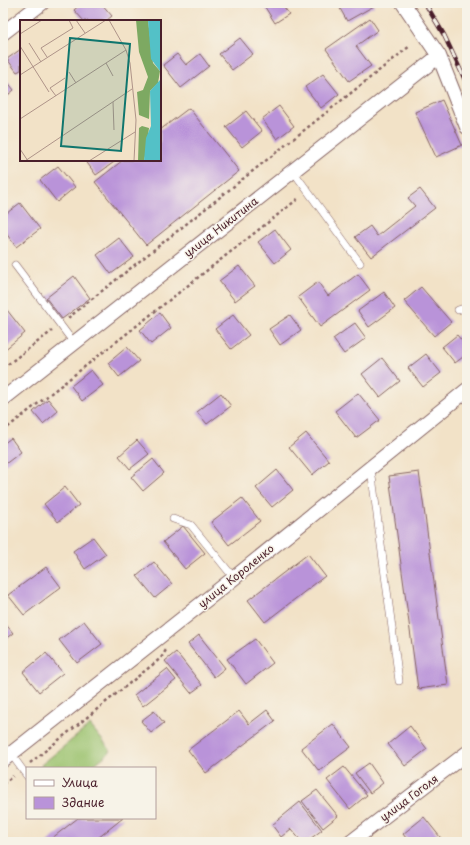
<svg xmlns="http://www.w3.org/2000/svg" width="470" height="845" viewBox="0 0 470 845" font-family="'Playpen Sans',sans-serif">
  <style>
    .green { fill: #9cc36f; stroke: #73714d }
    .building { fill: #b993d9 }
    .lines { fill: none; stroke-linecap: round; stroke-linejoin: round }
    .service-casing { stroke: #856362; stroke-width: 8 }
    .minor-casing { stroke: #856362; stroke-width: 16 }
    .path { stroke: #856362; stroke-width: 2.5; stroke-dasharray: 3 3; stroke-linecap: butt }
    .service { stroke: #fff; stroke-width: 7 }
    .minor { stroke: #fff; stroke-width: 14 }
    .rail-casing { stroke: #4a1f2b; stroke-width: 4.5 }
    .rail { stroke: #f7f3e8; stroke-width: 3; stroke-dasharray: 9; stroke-linecap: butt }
    .labels { text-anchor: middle; stroke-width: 3; stroke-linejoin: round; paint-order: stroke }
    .street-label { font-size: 11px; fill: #4a1f2b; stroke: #f7f3e8 }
    .inset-road { fill: none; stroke: #af9489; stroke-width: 1 }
    .view { fill: #0f766e; fill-opacity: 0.15; stroke: #0f766e; stroke-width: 2 }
    .inset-edge { fill: none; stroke: #4a1f2b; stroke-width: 2 }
  </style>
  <rect width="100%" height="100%" fill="#f7f3e8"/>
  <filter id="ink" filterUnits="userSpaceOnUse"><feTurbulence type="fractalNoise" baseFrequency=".025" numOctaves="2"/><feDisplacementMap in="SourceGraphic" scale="8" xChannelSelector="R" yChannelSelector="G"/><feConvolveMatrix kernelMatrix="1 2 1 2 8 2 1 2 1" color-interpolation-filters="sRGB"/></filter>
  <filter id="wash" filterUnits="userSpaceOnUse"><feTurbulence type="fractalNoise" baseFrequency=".012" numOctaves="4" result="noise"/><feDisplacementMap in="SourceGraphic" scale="16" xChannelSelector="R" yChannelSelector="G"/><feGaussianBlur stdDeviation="0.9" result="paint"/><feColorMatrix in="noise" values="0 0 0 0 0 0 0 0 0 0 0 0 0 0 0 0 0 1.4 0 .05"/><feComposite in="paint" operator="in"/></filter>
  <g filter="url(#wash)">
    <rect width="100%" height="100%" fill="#f2e2c7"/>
    <!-- green -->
    <path class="green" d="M90,725L111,751L90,768H43L41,765Z"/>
    <g id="blocks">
      <!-- building -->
      <path class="building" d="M82,3H101L112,16L106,21H84L74,10Z
        M264,3H281L289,14L275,23L263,4Z
        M337,3H372L374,6L347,21Z
        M370,18L378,30L356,46L371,66L349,81L326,49Z
        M240,38L253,54L232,70L219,54Z
        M21,49V70L17,72L7,59Z
        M177,54L186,65L200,54L209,66L181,88L163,65Z
        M323,74L339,94L321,108L305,87Z
        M3,76L14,90L3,99Z
        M442,100L462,145L436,157L415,112Z
        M279,106L294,126L277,139L262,119Z
        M189,108L239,171L146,245L95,182L123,160H160V130Z
        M246,111L262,131L242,147L226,127Z
        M85,160H117L96,175Z
        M58,166L75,187L57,202L40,180Z
        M420,189L435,208L371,257L355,237L370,226L377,236L415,206L408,198Z
        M20,203L40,229L16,247L3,229V216Z
        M275,229L291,250L275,263L258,242Z
        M119,238L134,257L111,274L97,255Z
        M239,266L255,286L235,301L219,281Z
        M358,274L370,290L320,327L298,297L318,282L328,296Z
        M74,276L90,298L62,319L46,298Z
        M421,287L451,322L434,336L404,301Z
        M384,292L395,308L369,327L358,311Z
        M7,310L25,333L3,351V313Z
        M160,313L171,328L151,344L140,330Z
        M233,315L249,335L231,349L215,329Z
        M290,315L301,330L280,345L269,329Z
        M355,323L366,338L344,354L333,339Z
        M457,335L467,347V354L455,363L442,347Z
        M127,347L139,361L119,377L108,363Z
        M426,354L441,373L423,387L408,368Z
        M382,358L400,381L380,397L362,374Z
        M91,370L103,385L82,401L71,386Z
        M221,393L231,406L207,424L197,412Z
        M358,393L380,420L356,438L335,411Z
        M48,399L58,411L43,424L33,412Z
        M306,433L329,461L312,475L289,447Z
        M11,438L21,452L4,465L3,444Z
        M137,440L149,454L130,469L119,456Z
        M153,459L164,473L143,491L131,477Z
        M277,470L293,490L272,507L256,488Z
        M419,472L448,685L418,689L389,476Z
        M65,487L79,505L58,522L44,504Z
        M242,498L260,521L229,545L211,522Z
        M183,526L205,553L185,569L163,542Z
        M93,537L106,554L85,569L73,551Z
        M308,554L325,576L265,622L248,600Z
        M154,562L172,584L155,598L137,576Z
        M46,567L61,587L24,615L8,595Z
        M3,621L13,633L3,641Z
        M84,621L102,644L77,663L59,640Z
        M199,635L225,668L214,677L188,644Z
        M255,639L273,663L246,684L227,659Z
        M176,652L202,685L191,693L165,661Z
        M46,653L63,673L39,692L23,672Z
        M167,669L176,680L143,706L134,695Z
        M267,710L275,721L206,773L188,750L239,711L249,724Z
        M154,711L164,723L151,733L141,721Z
        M333,724L351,747L319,771L301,748Z
        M410,726L427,749L405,766L388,744Z
        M369,763L383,783L370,793L355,773Z
        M344,767L367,795L350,809L327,780Z
        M317,790L338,816L323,828L302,801Z
        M300,802L322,830L306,842H302L291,829L281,837L272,825Z
        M424,817L444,842H409L403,834Z
        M78,818H123L93,842H47Z"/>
    </g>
  </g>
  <g filter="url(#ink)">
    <use href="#blocks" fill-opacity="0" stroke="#856362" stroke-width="1"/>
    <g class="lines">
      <defs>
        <path id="service" d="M293,171L360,263
          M15,265L74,343
          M458,310L467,307
          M371,469L399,681
          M173,519L191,525L234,578
          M11,754L27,776"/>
        <path id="minor" d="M403,3L439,56L467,127
          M3,33L42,3
          M3,399L439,56
          M3,760L234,578L467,390
          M351,842L467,753"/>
      </defs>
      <!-- service casing -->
      <use href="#service" class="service-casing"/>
      <!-- minor casing -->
      <use href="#minor" class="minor-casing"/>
      <!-- path -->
      <path class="path" d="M68,318L410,46
        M3,368L52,331
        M3,431L299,198
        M30,763L161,658L166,650
        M3,784L13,776"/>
      <!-- service -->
      <use href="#service" class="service"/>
      <!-- minor -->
      <use href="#minor" class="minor"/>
      <defs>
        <path id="rail" d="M425,3L444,35L467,84"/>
      </defs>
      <!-- rail casing -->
      <use href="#rail" class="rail-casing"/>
      <!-- rail -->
      <use href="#rail" class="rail"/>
    </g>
  </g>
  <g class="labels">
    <!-- street labels -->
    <g class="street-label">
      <text transform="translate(221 227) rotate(-38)" y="4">улица Никитина</text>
      <text transform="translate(236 576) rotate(-39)" y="4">улица Короленко</text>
      <text transform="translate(409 798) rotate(-37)" y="4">улица Гоголя</text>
    </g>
  </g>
  <!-- overview -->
  <g transform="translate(20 20)">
    <rect width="141" height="141" fill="#f2e2c7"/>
    <path d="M116,0H128L133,43L140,51L138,63L130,71L129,99L119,95L117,72L123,70L128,57L119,32ZM122,106L129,108L126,131L124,141H118L119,108Z" fill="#7da962"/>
    <path d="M128,0H141V141H124L126,118L131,106L130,71L140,60V51L131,39Z" fill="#53c1c7"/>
    <path class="inset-road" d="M56,0L65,13M89,0L106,30L110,43L116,100L114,141M0,14L22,0M9,23L21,42M0,26L29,72M27,37L21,28L53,8L49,0M86,43L93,56M49,52L56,63M0,55L86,0M36,76L30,68L45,58M93,82L94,110M0,99L106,30M0,129L8,141M5,141L112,69M69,141L115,112"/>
    <path class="view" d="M50,18L110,24L101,131L41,126Z"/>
    <rect width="141" height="141" class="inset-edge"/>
  </g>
  <!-- margin -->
  <rect width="470" height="845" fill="none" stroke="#f7f3e8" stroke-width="16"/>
  <!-- legend -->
  <rect x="26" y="767" width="130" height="52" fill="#f7f3e8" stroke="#b29e9c"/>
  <rect x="34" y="780" width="20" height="6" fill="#ffffff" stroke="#b29e9c"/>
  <text x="62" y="787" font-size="12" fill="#4a1f2b">Улица</text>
  <rect x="34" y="797" width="20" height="12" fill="#b993d9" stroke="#b29e9c"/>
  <text x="62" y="807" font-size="12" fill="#4a1f2b">Здание</text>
</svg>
